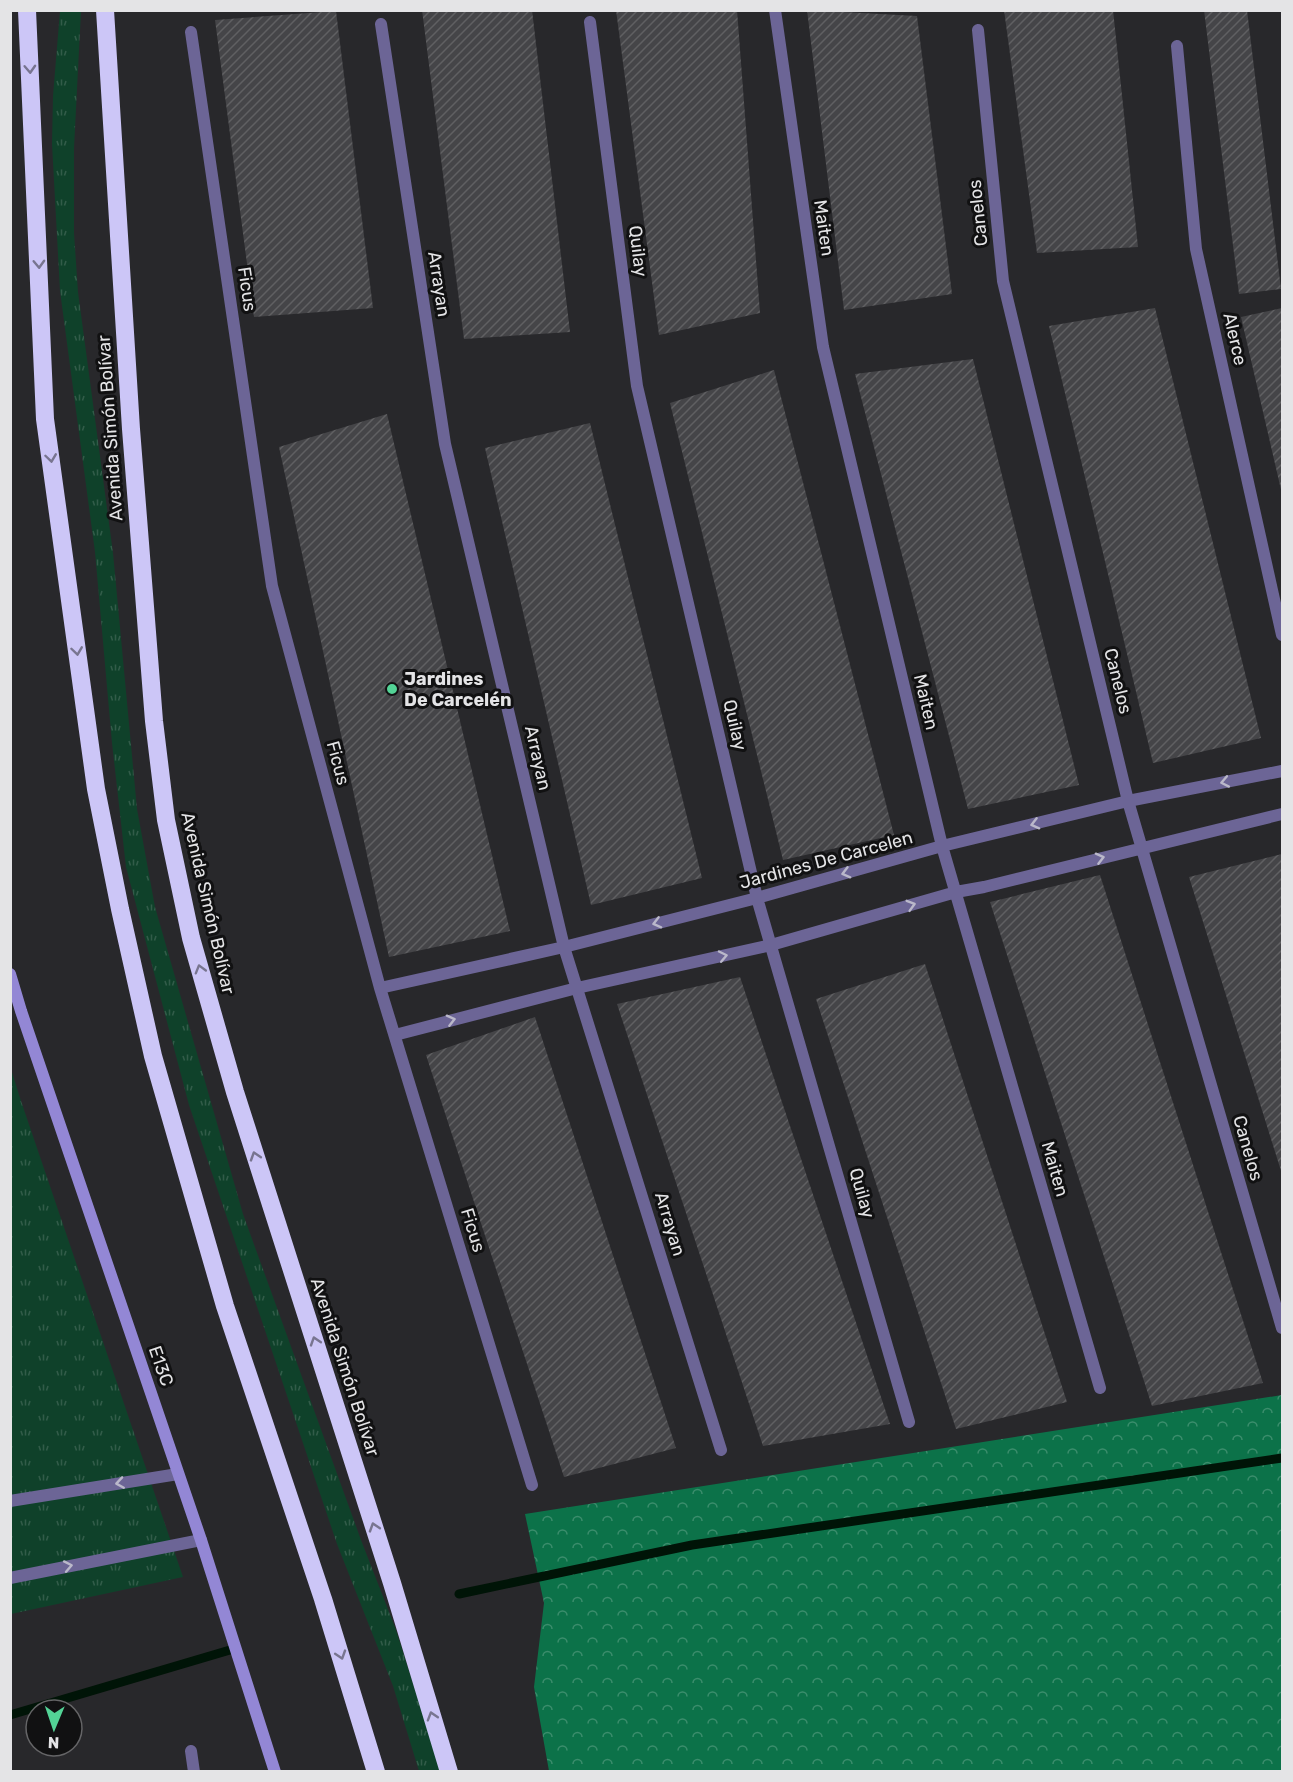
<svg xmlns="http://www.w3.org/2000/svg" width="1293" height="1782" viewBox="0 0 1293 1782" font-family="Rubik,sans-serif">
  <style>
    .grass { fill: url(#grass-tufts) }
    .forest { fill: url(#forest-crowns) }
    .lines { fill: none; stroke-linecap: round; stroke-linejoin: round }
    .stream { stroke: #001407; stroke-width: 9 }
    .building { fill: url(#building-hatch) }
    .lane { stroke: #6c6596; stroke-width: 12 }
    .street { stroke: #6c6596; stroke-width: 12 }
    .secondary { stroke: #9387d5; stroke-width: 12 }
    .highway { stroke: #ccc6f7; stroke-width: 18 }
    .oneway { stroke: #787590 }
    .oneway2 { stroke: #bab8ca }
    .poi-dot { fill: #53d396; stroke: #111112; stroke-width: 2 }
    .labels { text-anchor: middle; stroke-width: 6; stroke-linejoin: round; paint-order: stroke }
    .street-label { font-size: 18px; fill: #e4e4e6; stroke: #111112 }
    .poi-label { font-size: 18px; font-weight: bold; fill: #e4e4e6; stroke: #111112; text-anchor: start }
  </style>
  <defs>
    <pattern id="grass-tufts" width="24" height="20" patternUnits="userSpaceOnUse" patternTransform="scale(1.5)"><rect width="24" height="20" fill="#0f412a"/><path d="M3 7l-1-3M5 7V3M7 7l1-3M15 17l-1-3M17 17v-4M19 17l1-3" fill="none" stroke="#325c49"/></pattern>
    <pattern id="forest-crowns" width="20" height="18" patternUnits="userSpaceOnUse" patternTransform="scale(1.5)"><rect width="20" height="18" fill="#0c7249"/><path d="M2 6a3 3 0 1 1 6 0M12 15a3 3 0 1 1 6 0" fill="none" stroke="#3b8d6c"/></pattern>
    <pattern id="building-hatch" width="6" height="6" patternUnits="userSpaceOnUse" patternTransform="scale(1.5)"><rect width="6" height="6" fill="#454548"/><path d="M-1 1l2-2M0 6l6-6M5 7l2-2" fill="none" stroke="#606062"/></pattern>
  </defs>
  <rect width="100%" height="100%" fill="#28282b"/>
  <!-- grass -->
  <path class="grass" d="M60,11H81L74,148V233L78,292L113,553L137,809L155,907L243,1214L361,1540L396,1630L441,1771H419L393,1686L337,1544L189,1105L126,867L112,743L95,552L60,291L52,144L53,96Z
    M10,1066L21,1101L183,1577L11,1614Z"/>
  <!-- forest -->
  <path class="forest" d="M1282,1395V1771H549L534,1687L544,1603L525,1514Z"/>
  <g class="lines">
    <!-- stream -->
    <path class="stream" d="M459,1594L692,1545L1282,1458
      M10,1715L230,1650"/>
  </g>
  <!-- building -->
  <path class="building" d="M422,10H532L570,332L464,339Z
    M616,10H737L760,313L659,335Z
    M807,10L917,16L952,294L844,310Z
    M1004,10H1113L1138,247L1037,253Z
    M1204,10H1247L1281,289L1239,294Z
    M336,11L373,308L254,317L215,20Z
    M1155,308L1261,738L1153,763L1049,326Z
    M1282,308V494L1241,317Z
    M973,359L1079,785L968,809L855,374Z
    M774,370L894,835L783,860L670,403Z
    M387,414L510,931L389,957L279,447Z
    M590,423L702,878L591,905L485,448Z
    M1282,854V1174L1189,877Z
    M1100,875L1263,1383L1152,1406L990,902Z
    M925,964L1067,1402L956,1429L816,999Z
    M740,977L890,1424L763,1446L617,1004Z
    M535,1017L676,1448L564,1477L426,1055Z"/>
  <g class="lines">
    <!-- lane -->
    <path class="lane" d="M10,1501L178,1474
      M10,1578L201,1540"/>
    <!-- street -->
    <path class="street" d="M775,10L823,347L942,846L1100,1388
      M590,22L637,386L757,898L909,1422
      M381,24L445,444L564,947L721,1450
      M978,30L1003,281L1128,801L1282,1328
      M191,32L272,586L380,988L532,1485
      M1177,46L1196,249L1282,635
      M380,988L564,947L757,898L942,846L1128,801L1282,771
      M395,1035L577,988L771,945L956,892L984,887L1282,814
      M191,1751L194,1772"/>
    <!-- secondary -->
    <path class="secondary" d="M10,974L21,1011L201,1540L275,1772"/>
    <!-- highway -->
    <path class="highway" d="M27,10L45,419L96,789L120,909L153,1056L225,1306L323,1599L376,1772
      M105,10L131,429L154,721L166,820L191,938L235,1092L392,1583L449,1772"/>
  </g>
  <!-- one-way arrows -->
  <defs><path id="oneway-chevron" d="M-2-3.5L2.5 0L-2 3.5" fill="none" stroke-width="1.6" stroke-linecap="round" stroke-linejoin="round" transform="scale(1.5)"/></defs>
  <g class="oneway">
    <use href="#oneway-chevron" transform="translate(30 69) rotate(87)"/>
    <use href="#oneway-chevron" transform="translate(39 264) rotate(88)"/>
    <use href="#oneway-chevron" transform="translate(51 458) rotate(82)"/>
    <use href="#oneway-chevron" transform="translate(77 651) rotate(82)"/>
    <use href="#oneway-chevron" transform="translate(200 969) rotate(-106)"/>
    <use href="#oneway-chevron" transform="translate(255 1156) rotate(-108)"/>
    <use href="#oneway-chevron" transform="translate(315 1341) rotate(-108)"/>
    <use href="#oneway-chevron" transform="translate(374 1527) rotate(-108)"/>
    <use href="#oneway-chevron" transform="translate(341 1655) rotate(72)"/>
    <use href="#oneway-chevron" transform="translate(432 1716) rotate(-107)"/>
  </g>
  <g class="oneway2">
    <use href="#oneway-chevron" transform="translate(1225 782) rotate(169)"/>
    <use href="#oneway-chevron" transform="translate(1035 824) rotate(166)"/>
    <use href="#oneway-chevron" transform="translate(1100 858) rotate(-14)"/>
    <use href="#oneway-chevron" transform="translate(846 873) rotate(165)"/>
    <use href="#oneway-chevron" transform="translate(911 905) rotate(-16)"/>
    <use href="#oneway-chevron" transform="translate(657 923) rotate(166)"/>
    <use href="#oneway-chevron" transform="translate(723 956) rotate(-12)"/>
    <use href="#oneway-chevron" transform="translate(451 1020) rotate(-14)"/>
    <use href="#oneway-chevron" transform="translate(120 1483) rotate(171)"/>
    <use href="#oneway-chevron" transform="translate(68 1566) rotate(-11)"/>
  </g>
  <!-- markers -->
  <circle class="poi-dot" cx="392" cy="689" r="6"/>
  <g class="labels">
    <!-- street labels -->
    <g class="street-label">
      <text transform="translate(978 213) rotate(-96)" y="6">Canelos</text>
      <text transform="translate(824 228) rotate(82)" y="6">Maiten</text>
      <text transform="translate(638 251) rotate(83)" y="6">Quilay</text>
      <text transform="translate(439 284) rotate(81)" y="6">Arrayan</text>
      <text transform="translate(247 289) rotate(82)" y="6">Ficus</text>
      <text transform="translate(1235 339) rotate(77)" y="6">Alerce</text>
      <text transform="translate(110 428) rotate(-94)" y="6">Avenida Simón Bolívar</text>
      <text transform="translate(1118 681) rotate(76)" y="6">Canelos</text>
      <text transform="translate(926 702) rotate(77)" y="6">Maiten</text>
      <text transform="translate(735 725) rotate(77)" y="6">Quilay</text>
      <text transform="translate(538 758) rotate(77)" y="6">Arrayan</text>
      <text transform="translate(338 763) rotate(75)" y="6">Ficus</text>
      <text transform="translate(826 860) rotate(-15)" y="6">Jardines De Carcelen</text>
      <text transform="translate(208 903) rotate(77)" y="6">Avenida Simón Bolívar</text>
      <text transform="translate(1248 1148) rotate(74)" y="6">Canelos</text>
      <text transform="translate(1055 1169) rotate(74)" y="6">Maiten</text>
      <text transform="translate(862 1193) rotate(74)" y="6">Quilay</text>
      <text transform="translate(670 1224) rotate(73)" y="6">Arrayan</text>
      <text transform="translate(473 1230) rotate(73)" y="6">Ficus</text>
      <text transform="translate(161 1366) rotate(71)" y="6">E13C</text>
      <text transform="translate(345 1367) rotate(72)" y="6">Avenida Simón Bolívar</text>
    </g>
    <!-- poi labels -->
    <g class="poi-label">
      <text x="404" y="685">Jardines<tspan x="404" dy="21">De Carcelén</tspan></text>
    </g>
  </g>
  <!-- border -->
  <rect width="1293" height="1782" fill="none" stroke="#e4e4e6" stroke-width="24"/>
  <!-- north arrow -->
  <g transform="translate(54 1728) rotate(182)"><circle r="28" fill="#111112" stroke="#656567" stroke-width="1.5"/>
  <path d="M0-4.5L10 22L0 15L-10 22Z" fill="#53d396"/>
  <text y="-9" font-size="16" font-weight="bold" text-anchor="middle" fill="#e4e4e6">N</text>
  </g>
</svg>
